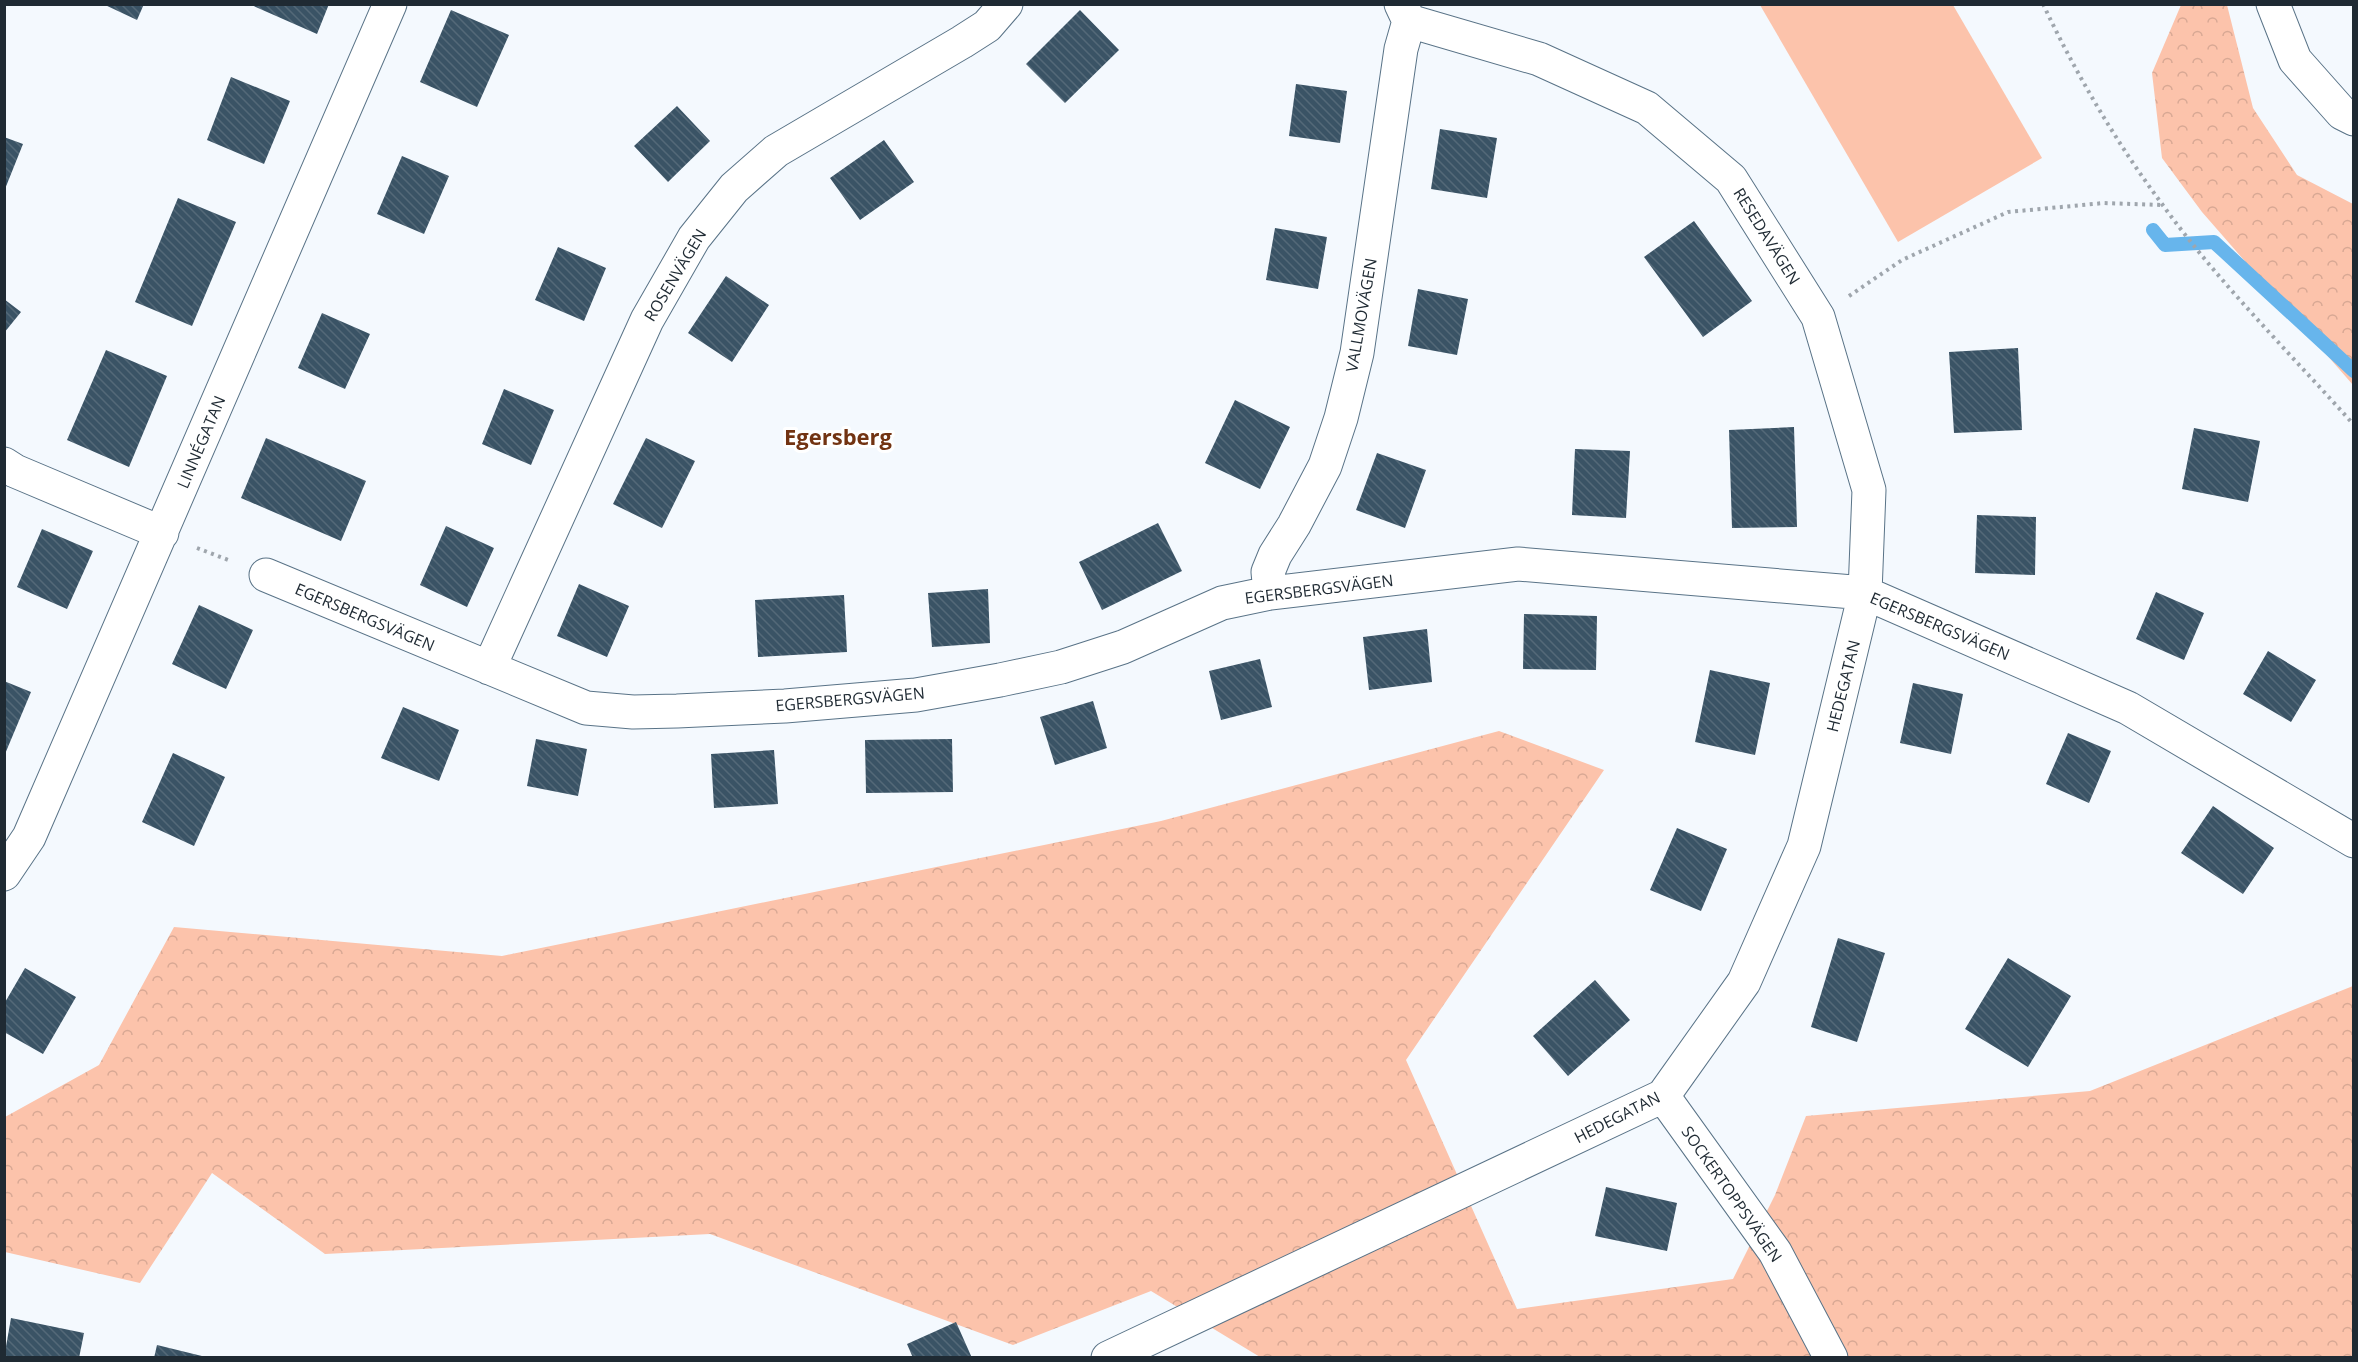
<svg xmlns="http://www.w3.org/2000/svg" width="2358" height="1362" viewBox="0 0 2358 1362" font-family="'Open Sans',sans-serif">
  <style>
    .forest { fill: url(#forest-crowns) }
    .pitch { fill: #fcc3ab }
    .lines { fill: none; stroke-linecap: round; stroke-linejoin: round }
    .stream { stroke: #67b5ec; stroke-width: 14 }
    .building { fill: url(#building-back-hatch) }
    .minor-casing { stroke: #597387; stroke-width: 35 }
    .path { stroke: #9fa6ad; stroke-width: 4; stroke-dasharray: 3 4.5; stroke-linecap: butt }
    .minor { stroke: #fff; stroke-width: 33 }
    .labels { text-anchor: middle; stroke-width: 6; stroke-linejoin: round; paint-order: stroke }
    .street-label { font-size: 16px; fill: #1f2a33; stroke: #fff }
    .district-label { font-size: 22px; font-weight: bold; fill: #723312; stroke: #fff }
  </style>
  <defs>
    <pattern id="forest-crowns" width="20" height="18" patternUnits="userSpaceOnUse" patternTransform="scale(1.5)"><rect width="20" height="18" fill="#fcc3ab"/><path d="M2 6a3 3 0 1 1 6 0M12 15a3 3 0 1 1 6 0" fill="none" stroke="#d8a894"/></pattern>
    <pattern id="building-back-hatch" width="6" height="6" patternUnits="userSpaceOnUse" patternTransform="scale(1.5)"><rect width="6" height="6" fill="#3a5365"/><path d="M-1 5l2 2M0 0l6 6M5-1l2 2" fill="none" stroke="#546978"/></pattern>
  </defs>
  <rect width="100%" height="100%" fill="#f4f9fe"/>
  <!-- forest -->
  <path class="forest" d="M2181,5H2227L2253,108L2297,175L2353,204V385L2202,212L2162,158L2152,73Z
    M1499,731L1604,770L1406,1060L1517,1309L1733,1279L1775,1195L1806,1116L2090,1091L2353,986V1357H1260L1151,1291L1013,1345L710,1234L325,1254L212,1173L140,1283L5,1252V1117L99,1065L174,927L502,956L1161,821Z"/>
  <!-- pitch -->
  <path class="pitch" d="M1760,5H1953L2042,158L1898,242Z"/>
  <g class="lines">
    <!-- stream -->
    <path class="stream" d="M2153,230L2165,245L2214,242L2354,371"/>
  </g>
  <!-- building -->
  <path class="building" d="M103,4H144L137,20Z
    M249,4H329L317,34Z
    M451,10L509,35L477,107L420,82Z
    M1080,10L1119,50L1065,103L1026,64Z
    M231,77L290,101L264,164L207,140Z
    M1296,84L1347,91L1340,143L1289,136Z
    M677,106L710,141L668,182L634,146Z
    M1440,129L1497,138L1487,198L1431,189Z
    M4,137L23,144L5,189H4Z
    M884,140L914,182L860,220L830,178Z
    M402,156L449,176L424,234L377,214Z
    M178,198L236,222L192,326L135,302Z
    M1694,221L1752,301L1703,337L1644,257Z
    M1275,228L1327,237L1318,289L1266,280Z
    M558,247L606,268L584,321L535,300Z
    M726,276L769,305L732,362L688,333Z
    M1418,289L1468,299L1457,355L1408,346Z
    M4,299L21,312L4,333Z
    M322,313L370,334L345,389L298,368Z
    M2018,348L2022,430L1954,433L1949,352Z
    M106,350L167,376L129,467L67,440Z
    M504,389L554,410L531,465L482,444Z
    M1235,400L1290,427L1260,489L1205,463Z
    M1794,427L1797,527L1732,528L1729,430Z
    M2194,428L2260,441L2248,502L2182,489Z
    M266,438L366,481L341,541L241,498Z
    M646,438L695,461L662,528L613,504Z
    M1575,449L1630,451L1626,518L1572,515Z
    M1377,453L1426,470L1405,528L1356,510Z
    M1977,515L2036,517L2035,575L1975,573Z
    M1158,523L1182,571L1102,610L1079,562Z
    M446,526L494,548L467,607L420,585Z
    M42,529L93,551L67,609L17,587Z
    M579,584L629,606L607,657L557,636Z
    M988,589L990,643L932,647L928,593Z
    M2156,592L2204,613L2184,660L2136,639Z
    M844,595L847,652L758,657L755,600Z
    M199,605L253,630L226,689L172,664Z
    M1524,614L1597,616L1596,670L1523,669Z
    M1427,629L1432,682L1369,690L1363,637Z
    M2268,651L2316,680L2291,722L2243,694Z
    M1260,659L1272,707L1221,720L1209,671Z
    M1710,670L1770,683L1755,755L1695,742Z
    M4,681L31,692L5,754H4Z
    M1913,683L1963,694L1951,754L1900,743Z
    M1093,701L1107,748L1055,765L1040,717Z
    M403,707L459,730L439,781L381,758Z
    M2068,733L2111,751L2089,803L2046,784Z
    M536,739L587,749L578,796L527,786Z
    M952,739L953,792L866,793L865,740Z
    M774,750L778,804L714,808L711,754Z
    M173,753L225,777L194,846L142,822Z
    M2213,806L2274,848L2243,894L2181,853Z
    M1677,828L1727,849L1701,911L1650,890Z
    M1838,938L1885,953L1857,1042L1811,1027Z
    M2008,958L2071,996L2028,1067L1965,1029Z
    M25,968L76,997L43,1054L4,1032V1004Z
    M1595,980L1630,1020L1568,1076L1533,1036Z
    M1606,1187L1677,1203L1667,1251L1595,1236Z
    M11,1318L84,1333L79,1358H4Z
    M956,1322L972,1358H913L907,1344Z
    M157,1345L206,1357V1358H154Z"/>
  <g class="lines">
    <defs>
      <path id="minor" d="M2273,4L2295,60L2342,113L2354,119
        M4,464L15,471L162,533
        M266,575L586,708L633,712L677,711L785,706L916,695L1000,680L1061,667L1123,647L1222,603L1270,593L1518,564L1865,593L2128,708L2354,841
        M1270,593L1268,572L1275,555L1294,525L1325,466L1341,418L1357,353L1401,49L1409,21
        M489,668L647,320L694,238L734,188L776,151L962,42L987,26L1006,4
        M4,874L29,837L390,4
        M1663,1096L1775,1252L1831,1358
        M1108,1358L1663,1096L1744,982L1804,846L1865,593L1869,490L1818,317L1731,179L1647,108L1539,59L1409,21L1401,4"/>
    </defs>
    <!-- minor casing -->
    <use href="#minor" class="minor-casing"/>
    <!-- path -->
    <path class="path" d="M2043,4C2076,74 2116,142 2162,204C2218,282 2290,353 2354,425
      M1849,296L1902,260L2008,212L2104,203L2161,205
      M197,548L231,561"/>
    <!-- minor -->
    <use href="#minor" class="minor"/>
  </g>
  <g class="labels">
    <!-- street labels -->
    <g class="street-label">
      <text transform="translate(1767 236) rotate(58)" y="6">RESEDAVÄGEN</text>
      <text transform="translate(675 275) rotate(-59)" y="6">ROSENVÄGEN</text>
      <text transform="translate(1361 315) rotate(-80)" y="6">VALLMOVÄGEN</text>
      <text transform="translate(201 442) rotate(-67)" y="6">LINNÉGATAN</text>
      <text transform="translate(1319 589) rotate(-7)" y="6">EGERSBERGSVÄGEN</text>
      <text transform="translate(365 617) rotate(23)" y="6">EGERSBERGSVÄGEN</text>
      <text transform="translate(1940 626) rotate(23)" y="6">EGERSBERGSVÄGEN</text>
      <text transform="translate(1843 686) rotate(-76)" y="6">HEDEGATAN</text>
      <text transform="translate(850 699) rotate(-5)" y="6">EGERSBERGSVÄGEN</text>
      <text transform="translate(1617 1117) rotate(-27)" y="6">HEDEGATAN</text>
      <text transform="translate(1732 1194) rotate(55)" y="6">SOCKERTOPPSVÄGEN</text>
    </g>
    <!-- district labels -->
    <g class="district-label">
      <text x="838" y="445">Egersberg</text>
    </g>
  </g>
  <!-- border -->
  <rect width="2358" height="1362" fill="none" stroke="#1f2a33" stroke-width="12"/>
</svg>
